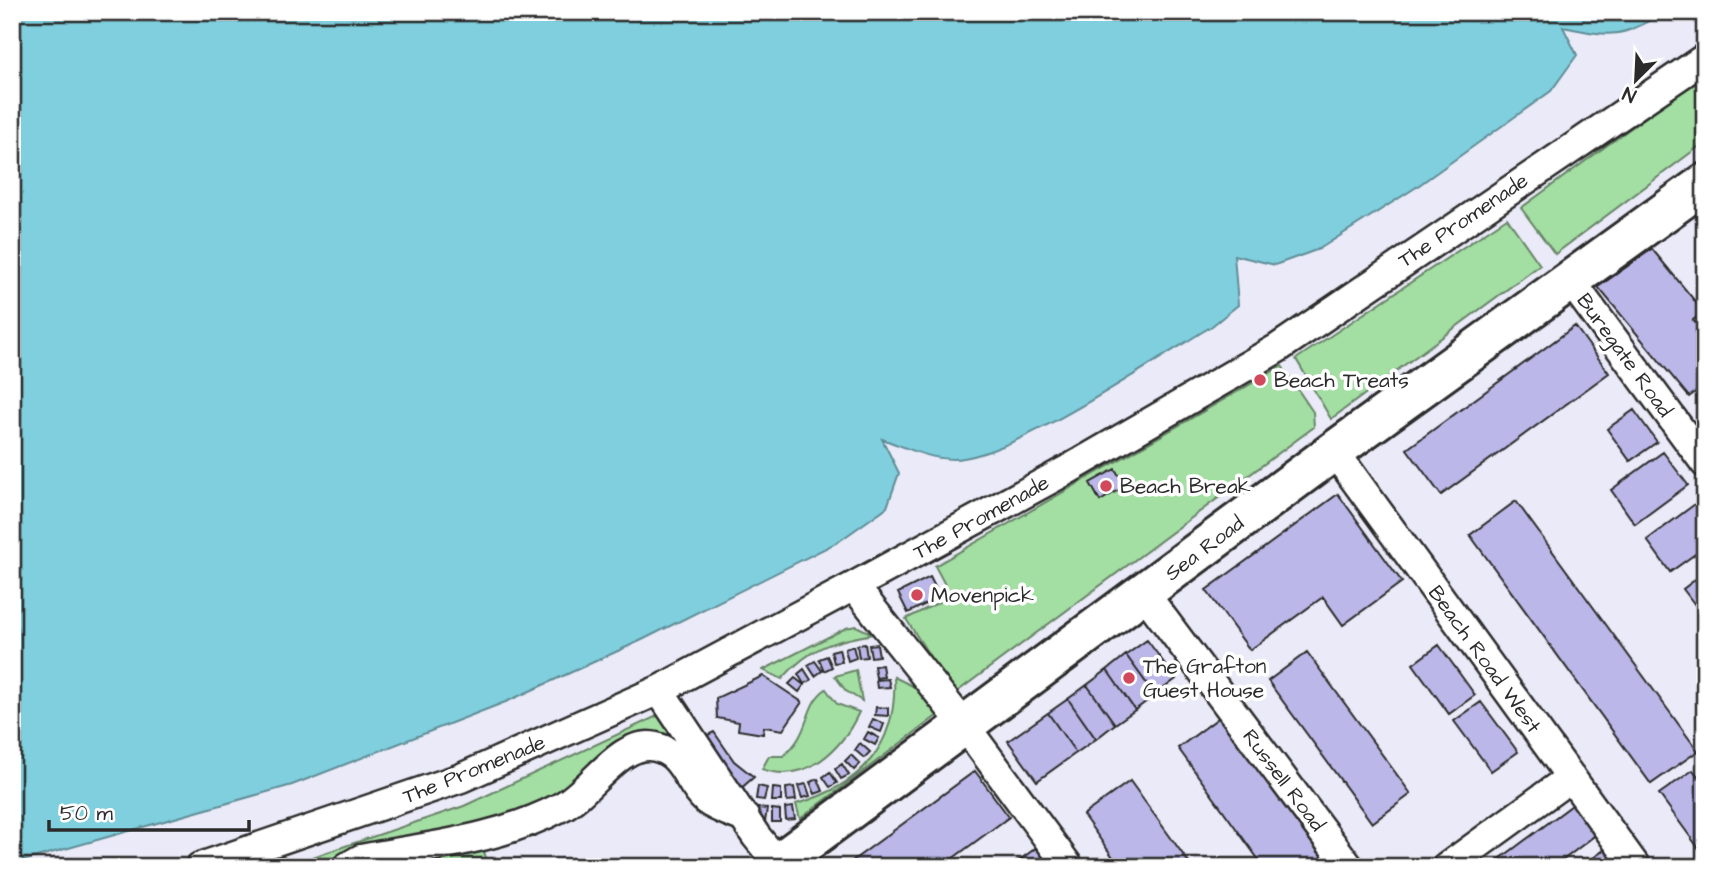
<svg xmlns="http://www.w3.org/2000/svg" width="1717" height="879" viewBox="0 0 1717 879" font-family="'Architects Daughter',sans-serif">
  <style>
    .green { fill: #a3dea3; stroke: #678467; stroke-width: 2 }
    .water { fill: #80cfde; stroke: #5e8d96; stroke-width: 2 }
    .building { fill: #bbb8e9; stroke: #2b2b2b; stroke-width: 2 }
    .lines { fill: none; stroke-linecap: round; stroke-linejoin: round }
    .street-casing { stroke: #2b2b2b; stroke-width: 33 }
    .secondary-casing { stroke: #2b2b2b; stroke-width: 44 }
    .street { stroke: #fff; stroke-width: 28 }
    .secondary { stroke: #fff; stroke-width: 38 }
    .poi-dot { fill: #d1495b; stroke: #fff; stroke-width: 2.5 }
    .labels { text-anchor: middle; stroke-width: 7; stroke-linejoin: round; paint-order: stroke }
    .street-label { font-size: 21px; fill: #2b2b2b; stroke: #fff }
    .poi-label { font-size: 21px; fill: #2b2b2b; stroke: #fff; text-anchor: start }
  </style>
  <rect width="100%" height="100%" fill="#ebeaf8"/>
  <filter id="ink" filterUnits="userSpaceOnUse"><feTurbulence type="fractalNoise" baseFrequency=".0143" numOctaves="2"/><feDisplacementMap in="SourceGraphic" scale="14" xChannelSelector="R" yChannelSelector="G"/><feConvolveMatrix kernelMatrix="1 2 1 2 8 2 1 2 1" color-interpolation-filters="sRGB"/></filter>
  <g filter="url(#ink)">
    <!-- green -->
    <path class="green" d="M1705,74V142L1555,254L1521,208Z
      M1507,218L1540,265L1331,419L1296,359Z
      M1282,366L1313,412L1314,427L954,694L906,619L951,596L935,566Z
      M856,626L873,634C831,642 811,646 782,679L763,670L846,628Z
      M856,670L862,701L846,691L835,676Z
      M894,677L917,688L938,715L800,819L796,804C861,786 898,745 894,677Z
      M826,689L837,704L859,712C842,749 806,785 762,769L769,756H783C812,733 803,705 826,689Z
      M670,710L739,814L654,744L589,786L479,836L489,867H283L464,806Z"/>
    <!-- water -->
    <path class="water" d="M12,12H1664C1620,39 1612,37 1563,27L1577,55L1551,91L1415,188L1319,249L1275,265L1234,255L1238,305L1212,326C1157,359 1011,459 953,459C928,459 905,447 882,439L899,473L887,507L838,542L642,640L508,701L292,785L12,864Z"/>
    <!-- building -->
    <path class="building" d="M1652,249L1704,312L1693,320L1705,335V385L1689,397L1598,287Z
      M1575,326L1609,373L1441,495L1407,449Z
      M1634,410L1657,442L1630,461L1607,429Z
      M1663,452L1688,485L1635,524L1611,490Z
      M1115,469L1125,486L1100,501L1090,483Z
      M1338,494L1402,582L1343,625L1323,597L1250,650L1206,590Z
      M1516,501L1698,751L1651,784L1470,535Z
      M1699,501L1705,508V547L1670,572L1647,540Z
      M1705,572V618L1683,589Z
      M930,577L940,597L908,613L898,593Z
      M1147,640L1176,679L1155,695L1126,655Z
      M865,644L867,657L859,658L857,645Z
      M877,644L879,656L871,657L869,645Z
      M1439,645L1475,695L1449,714L1413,664Z
      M853,646L856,658L848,661L845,649Z
      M839,649L842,662L834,663L831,651Z
      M1307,652L1411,794L1372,823L1268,681Z
      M1126,655L1155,695L1135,710L1107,670Z
      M827,656L832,667L824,671L819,659Z
      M815,661L822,671L815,676L808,665Z
      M882,665L884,677L876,678L874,666Z
      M804,669L811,680L804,684L798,674Z
      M1107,670L1135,710L1115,724L1087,685Z
      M763,676L802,702L783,730L764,727L763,734L738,730L739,722L717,718L716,698Z
      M795,678L804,685L799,692L789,684Z
      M888,679L890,687L877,688L876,680Z
      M1087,685L1115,724L1096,739L1068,699Z
      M1068,699L1096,739L1076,753L1048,713Z
      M1481,702L1518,752L1491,771L1454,721Z
      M876,707L888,708V716L875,715Z
      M1048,713L1076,753L1037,781L1008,741Z
      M1221,716L1329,867H1264L1178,748Z
      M873,719L884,724L881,732L869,727Z
      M714,732L734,761L754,777L739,790L695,741Z
      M868,732L879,738L875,745L864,739Z
      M860,743L870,752L864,758L855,750Z
      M851,755L860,764L854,770L845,761Z
      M842,764L849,775L841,779L835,769Z
      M1693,770L1705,785V857L1659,794Z
      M975,771L1009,817L941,867H844Z
      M830,772L837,783L830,787L823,777Z
      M818,779L823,791L815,794L810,782Z
      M1130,781L1192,867H1120L1083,815Z
      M806,784L810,796L802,798L798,786Z
      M758,786L767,788L764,800L756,799Z
      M794,787L796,800L787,801L786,788Z
      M773,788L781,789V801H772Z
      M1575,803L1598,833L1554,867H1489Z
      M793,807L795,819L786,820L785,808Z
      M758,808L767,809L765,822L757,821Z
      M772,809L780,810V822H772Z
      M1608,847L1623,867H1581Z
      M1036,848L1050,867H1010Z"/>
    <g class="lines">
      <defs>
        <path id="street" d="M1570,280L1705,463
          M1334,451L1636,867
          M854,586L965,726L1069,867
          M1144,593L1349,867
          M659,690L756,836L781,867
          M200,867L461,778L659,690L854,586L1069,469L1278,348L1705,58
          M347,867L361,859C428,846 499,840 561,807C592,791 621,738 656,747C685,754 687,784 706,800C716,808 733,813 745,818
          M1447,867L1571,777"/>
        <path id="secondary" d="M773,867L1334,451L1705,183"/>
      </defs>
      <!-- street casing -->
      <use href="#street" class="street-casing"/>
      <!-- secondary casing -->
      <use href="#secondary" class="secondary-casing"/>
      <!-- street -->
      <use href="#street" class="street"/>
      <!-- secondary -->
      <use href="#secondary" class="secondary"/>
    </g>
  </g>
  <!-- markers -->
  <g class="poi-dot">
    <circle cx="1260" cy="380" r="7"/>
    <circle cx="1106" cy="486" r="7"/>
    <circle cx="917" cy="595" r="7"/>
    <circle cx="1129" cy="678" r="7"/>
  </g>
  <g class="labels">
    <!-- street labels -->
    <g class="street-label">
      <text transform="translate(1463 220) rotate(-34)" y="7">The Promenade</text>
      <text transform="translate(1625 355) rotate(54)" y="7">Buregate Road</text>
      <text transform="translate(981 517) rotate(-29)" y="7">The Promenade</text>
      <text transform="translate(1204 548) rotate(-37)" y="7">Sea Road</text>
      <text transform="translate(1485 659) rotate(54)" y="7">Beach Road West</text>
      <text transform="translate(474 769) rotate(-22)" y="7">The Promenade</text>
      <text transform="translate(1284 780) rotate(53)" y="7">Russell Road</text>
    </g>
    <!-- poi labels -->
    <g class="poi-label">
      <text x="1274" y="387">Beach Treats</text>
      <text x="1120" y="493">Beach Break</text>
      <text x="931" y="602">Movenpick</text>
      <text x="1143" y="673">The Grafton<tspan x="1143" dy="24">Guest House</tspan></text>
    </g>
  </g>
  <!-- margin -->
  <rect width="1717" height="879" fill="none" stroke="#fff" stroke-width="42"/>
  <rect x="21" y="21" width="1675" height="837" fill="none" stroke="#2b2b2b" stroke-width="2.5" filter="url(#ink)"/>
  <!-- north arrow -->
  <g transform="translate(1636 80) rotate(204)" stroke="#ffffff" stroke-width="5" paint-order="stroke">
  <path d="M0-5L12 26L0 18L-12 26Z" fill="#2b2b2b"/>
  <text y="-10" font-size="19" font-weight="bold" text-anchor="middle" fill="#2b2b2b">N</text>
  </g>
  <!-- scale -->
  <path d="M49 820v10h200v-10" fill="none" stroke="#2b2b2b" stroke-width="3.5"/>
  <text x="60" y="820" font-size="21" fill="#2b2b2b" stroke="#ffffff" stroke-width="5" paint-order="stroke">50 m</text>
</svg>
